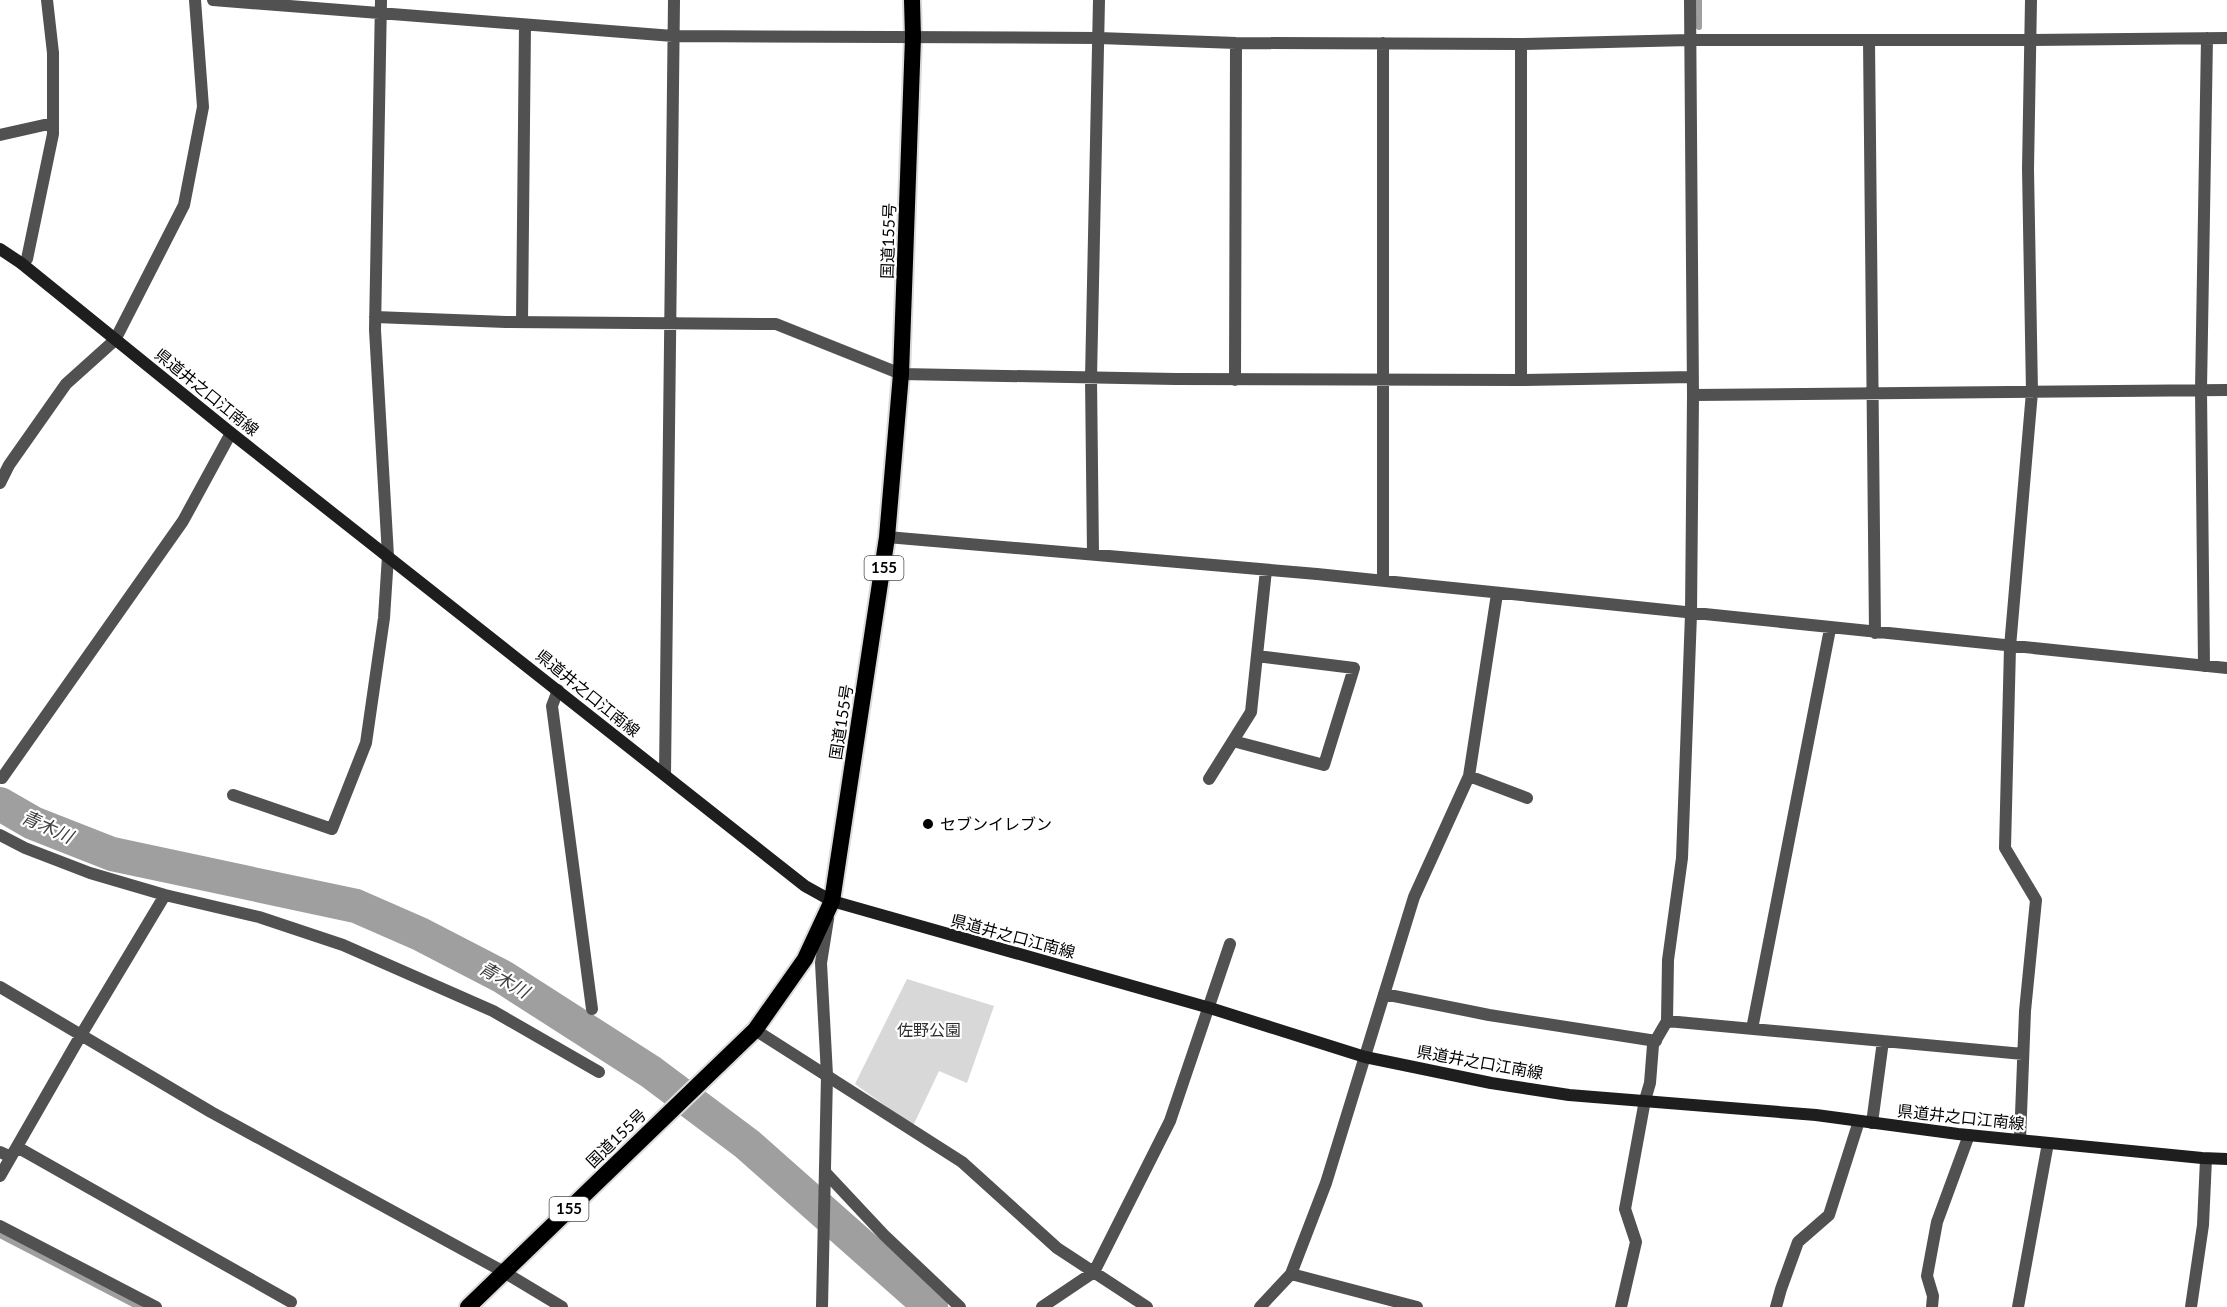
<svg xmlns="http://www.w3.org/2000/svg" width="2227" height="1307" viewBox="0 0 2227 1307" font-family="Lato,'Noto Sans JP',sans-serif">
  <style>
    .green { fill: #d8d8d8 }
    .lines { fill: none; stroke-linecap: round; stroke-linejoin: round }
    .stream { stroke: #9f9f9f; stroke-width: 6 }
    .river { stroke: #9f9f9f; stroke-width: 34 }
    .trunk-casing { stroke: #dbdbdb; stroke-width: 20 }
    .minor { stroke: #515151; stroke-width: 12 }
    .tertiary { stroke: #515151; stroke-width: 12 }
    .secondary { stroke: #1e1e1e; stroke-width: 12 }
    .trunk { stroke: #000; stroke-width: 16 }
    .poi-dot { fill: #000; stroke: #fff; stroke-width: 2 }
    .labels { text-anchor: middle; stroke-width: 4.5; stroke-linejoin: round; paint-order: stroke }
    .shield { fill: #fff; stroke: #4c4c4c; stroke-width: 1.5 }
    .shield-label { font-size: 15px; font-weight: bold; fill: #000 }
    .street-label { font-size: 16px; fill: #000; stroke: #fff }
    .poi-label { font-size: 16px; fill: #000; stroke: #fff; text-anchor: start }
    .park-label { font-size: 16px; fill: #2f2f2f; stroke: #fff }
    .water-label { font-size: 18px; font-style: italic; fill: #404040; stroke: #fff }
  </style>
  <rect width="100%" height="100%" fill="#fff"/>
  <!-- green -->
  <path class="green" d="M907,979L994,1006L967,1083L939,1071L913,1126L855,1084Z"/>
  <g class="lines">
    <!-- stream -->
    <path class="stream" d="M1699,0V27
      M0,1235L139,1307"/>
    <!-- river -->
    <path class="river" d="M0,804L33,823L112,854L356,906L420,934L503,977L651,1072L747,1144L931,1307"/>
    <defs>
      <path id="trunk" d="M468,1307L755,1030L805,959L832,901L887,537L901,374L913,37L912,0"/>
    </defs>
    <!-- trunk casing -->
    <use href="#trunk" class="trunk-casing"/>
    <!-- minor -->
    <path class="minor" d="M213,0L673,36L1099,38L1236,43L1521,44L1690,40H2031L2227,38
      M1869,40L1875,633
      M0,135L53,123
      M21,263L27,259L53,134V53L47,0
      M375,317L506,322L776,324L901,374L1176,379L1521,380L1693,377
      M522,322L525,25
      M1235,380L1236,43
      M1521,380V44
      M1693,395L2227,390
      M0,483L9,465L66,384L115,340L184,205L203,107L195,0
      M887,537L1317,574L2227,668
      M1093,554L1091,378L1099,0
      M1383,581V43
      M2204,666L2201,390L2207,38
      M558,690L552,706L592,1009
      M1233,741L1324,765L1354,668L1257,656
      M665,775L674,0
      M1469,776L1527,798
      M2,778L183,521L231,433
      M1209,779L1251,712L1266,570
      M233,795L332,829L366,743L384,618L388,556L375,330L381,0
      M0,835L25,848L90,873L165,895L259,917L343,945L493,1011L599,1072
      M0,987L211,1112L504,1272L562,1307
      M1384,994L1489,1015L1656,1041
      M1667,1021L2023,1054
      M1752,1029L1830,629
      M755,1030L962,1162L1057,1248L1147,1307
      M1872,1123L1883,1041
      M2020,1140L2025,1011L2036,900L2005,848L2010,647L2032,392L2028,169L2031,0
      M17,1147L291,1302
      M0,1152L11,1157
      M825,1172L884,1235L960,1307
      M0,1176L81,1035L165,895
      M0,1226L156,1307
      M1291,1274L1417,1307
      M1042,1307L1094,1272L1170,1121L1230,944
      M1260,1307L1291,1274L1326,1183L1414,897L1469,776L1497,594
      M1621,1307L1636,1242L1625,1209L1645,1100L1650,1083L1653,1045L1667,1021L1668,960L1682,858L1691,614L1693,395L1690,0
      M1776,1307L1781,1289L1798,1242L1829,1215L1859,1121
      M1932,1307L1933,1296L1927,1276L1937,1222L1969,1135
      M2018,1307L2048,1143
      M2191,1307L2203,1225L2206,1159"/>
    <!-- tertiary -->
    <path class="tertiary" d="M822,1307L827,1075L821,963L828,919"/>
    <!-- secondary -->
    <path class="secondary" d="M0,249L21,263L231,433L805,886L832,901L1210,1008L1365,1057L1491,1083L1569,1095L1816,1115L1958,1134L2202,1158L2227,1159"/>
    <!-- trunk -->
    <use href="#trunk" class="trunk"/>
  </g>
  <!-- markers -->
  <circle class="poi-dot" cx="928" cy="824" r="6"/>
  <g class="labels">
    <!-- shield labels -->
    <g class="shield">
      <rect x="864.5" y="556" width="39" height="24" rx="4.5"/>
      <rect x="549.5" y="1197" width="39" height="24" rx="4.5"/>
    </g>
    <g class="shield-label">
      <text x="884" y="573">155</text>
      <text x="569" y="1214">155</text>
    </g>
    <!-- street labels -->
    <g class="street-label">
      <text transform="translate(888 241) rotate(-88)" y="6">国道155号</text>
      <text transform="translate(207 392) rotate(39)" y="6">県道井之口江南線</text>
      <text transform="translate(588 693) rotate(39)" y="6">県道井之口江南線</text>
      <text transform="translate(841 722) rotate(-81)" y="6">国道155号</text>
      <text transform="translate(1013 936) rotate(15)" y="6">県道井之口江南線</text>
      <text transform="translate(1480 1062) rotate(10)" y="6">県道井之口江南線</text>
      <text transform="translate(1961 1117) rotate(6)" y="6">県道井之口江南線</text>
      <text transform="translate(616 1138) rotate(-44)" y="6">国道155号</text>
    </g>
    <!-- poi labels -->
    <g class="poi-label">
      <text x="940" y="830">セブンイレブン</text>
    </g>
    <!-- park labels -->
    <g class="park-label">
      <text x="929" y="1036">佐野公園</text>
    </g>
    <!-- water labels -->
    <g class="water-label">
      <text transform="translate(47 827) rotate(24)" y="6">青木川</text>
      <text transform="translate(504 980) rotate(30)" y="6">青木川</text>
    </g>
  </g>
</svg>
